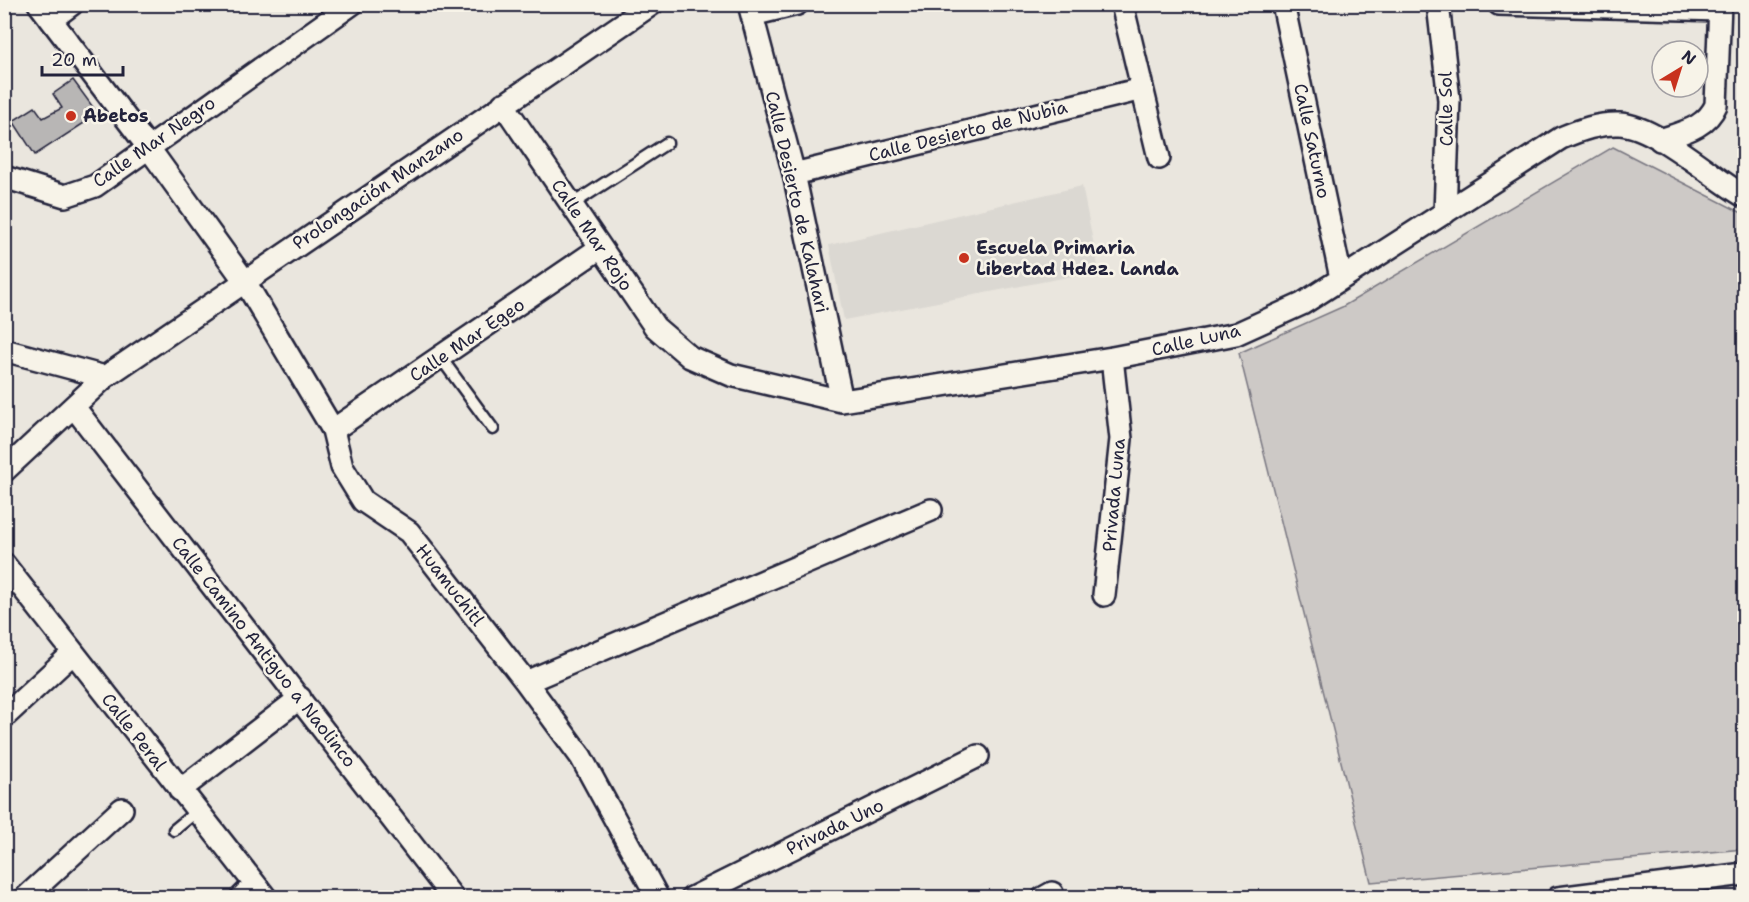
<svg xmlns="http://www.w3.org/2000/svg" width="1749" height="902" viewBox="0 0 1749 902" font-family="'Shantell Sans',sans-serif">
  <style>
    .built { fill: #dbd8d2 }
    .green { fill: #cdc9c6; stroke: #787680; stroke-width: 1.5 }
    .building { fill: #b8b6b5; stroke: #22223b; stroke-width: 1.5 }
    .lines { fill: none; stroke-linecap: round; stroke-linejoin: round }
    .lane-casing { stroke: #22223b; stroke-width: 15 }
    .street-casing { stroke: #22223b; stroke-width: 26 }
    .lane { stroke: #f7f3e8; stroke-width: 10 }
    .street { stroke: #f7f3e8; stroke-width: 21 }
    .poi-dot { fill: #c8321e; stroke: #f7f3e8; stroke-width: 2 }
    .labels { text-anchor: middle; stroke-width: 5; stroke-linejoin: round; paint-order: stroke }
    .street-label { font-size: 18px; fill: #22223b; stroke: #f7f3e8 }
    .poi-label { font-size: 18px; font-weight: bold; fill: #22223b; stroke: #f7f3e8; text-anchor: start }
  </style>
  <rect width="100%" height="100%" fill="#eae6de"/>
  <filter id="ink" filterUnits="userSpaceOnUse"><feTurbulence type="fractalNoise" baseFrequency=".0167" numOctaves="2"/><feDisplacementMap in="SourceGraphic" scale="12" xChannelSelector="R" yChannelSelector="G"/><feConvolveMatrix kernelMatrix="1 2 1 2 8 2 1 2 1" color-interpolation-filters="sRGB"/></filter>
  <g filter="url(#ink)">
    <!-- built -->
    <path class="built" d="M1082,186L1099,271L844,320L829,245Z"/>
    <!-- green -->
    <path class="green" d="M1613,147L1744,214V849L1371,882L1239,353L1342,307Z"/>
    <!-- building -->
    <path class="building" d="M73,80L98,114L35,155L13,121L35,107L43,118L62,108L53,94Z"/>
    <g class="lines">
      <defs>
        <path id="lane" d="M571,205L667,143
          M441,358L493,429
          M174,830L197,811"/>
        <path id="street" d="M39,4L148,147L244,280L333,430L342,467L363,501L409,532L526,682L581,757L658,898
          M749,4L794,174L842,401
          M1122,4L1159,158
          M1283,4L1341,278
          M1438,4L1449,100L1445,213
          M1499,4L1720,10
          M752,15L797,4
          M52,19L72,4
          M503,104L655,327L690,357L731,375L842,401L1112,358L1236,334L1302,304L1561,138C1580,130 1599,123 1620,124C1656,126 1711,177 1744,196
          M1660,140C1683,132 1706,128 1716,105L1720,4
          M794,174L1142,89
          M4,177L65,196L95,186L352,4
          M4,350L105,377
          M74,407L453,898
          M333,430L600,248
          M4,471L105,377L652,4
          M4,564L266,898
          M1104,595L1121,439L1112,358
          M526,682L931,510
          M4,717L73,653
          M180,790L300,698
          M25,898L122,809
          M241,898L255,884
          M692,898L978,756
          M1043,898L1052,893
          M1558,898L1744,874"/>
      </defs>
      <!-- lane casing -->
      <use href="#lane" class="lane-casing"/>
      <!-- street casing -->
      <use href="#street" class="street-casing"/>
      <!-- lane -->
      <use href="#lane" class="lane"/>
      <!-- street -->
      <use href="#street" class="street"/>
    </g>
  </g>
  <!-- markers -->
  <g class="poi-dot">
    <circle cx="71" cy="116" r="6"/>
    <circle cx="964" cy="258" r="6"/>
  </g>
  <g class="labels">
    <!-- street labels -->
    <g class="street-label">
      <text transform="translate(1446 109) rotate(-91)" y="6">Calle Sol</text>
      <text transform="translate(968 131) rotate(-14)" y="6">Calle Desierto de Nubia</text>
      <text transform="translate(1312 141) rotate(78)" y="6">Calle Saturno</text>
      <text transform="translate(154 142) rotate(-35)" y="6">Calle Mar Negro</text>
      <text transform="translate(378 189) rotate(-34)" y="6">Prolongación Manzano</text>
      <text transform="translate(797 202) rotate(77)" y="6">Calle Desierto de Kalahari</text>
      <text transform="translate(592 235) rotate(56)" y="6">Calle Mar Rojo</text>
      <text transform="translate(467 340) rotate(-34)" y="6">Calle Mar Egeo</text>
      <text transform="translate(1196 340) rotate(-13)" y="6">Calle Luna</text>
      <text transform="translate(1114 495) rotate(-85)" y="6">Privada Luna</text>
      <text transform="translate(450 585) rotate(52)" y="6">Huamuchitl</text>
      <text transform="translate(264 652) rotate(52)" y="6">Calle Camino Antiguo a Naolinco</text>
      <text transform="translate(134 732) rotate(52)" y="6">Calle Peral</text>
      <text transform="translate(835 827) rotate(-26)" y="6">Privada Uno</text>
    </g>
    <!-- poi labels -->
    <g class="poi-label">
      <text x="83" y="122">Abetos</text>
      <text x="976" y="254">Escuela Primaria<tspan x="976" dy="21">Libertad Hdez. Landa</tspan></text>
    </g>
  </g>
  <!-- margin -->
  <rect width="1749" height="902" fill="none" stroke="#f7f3e8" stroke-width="24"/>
  <rect x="12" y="12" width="1725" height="878" fill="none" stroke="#22223b" stroke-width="2" filter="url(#ink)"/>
  <!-- north arrow -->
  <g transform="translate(1680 69) rotate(38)"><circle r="28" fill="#f7f3e8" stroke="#a29fa3" stroke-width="1.5"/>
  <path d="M0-4.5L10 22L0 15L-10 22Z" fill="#c8321e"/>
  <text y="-9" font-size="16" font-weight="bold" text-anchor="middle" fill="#22223b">N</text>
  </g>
  <!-- scale -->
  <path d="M42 66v9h81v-9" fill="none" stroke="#22223b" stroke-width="3"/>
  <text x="51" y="66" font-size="18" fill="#22223b" stroke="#f7f3e8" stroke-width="4.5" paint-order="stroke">20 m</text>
</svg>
